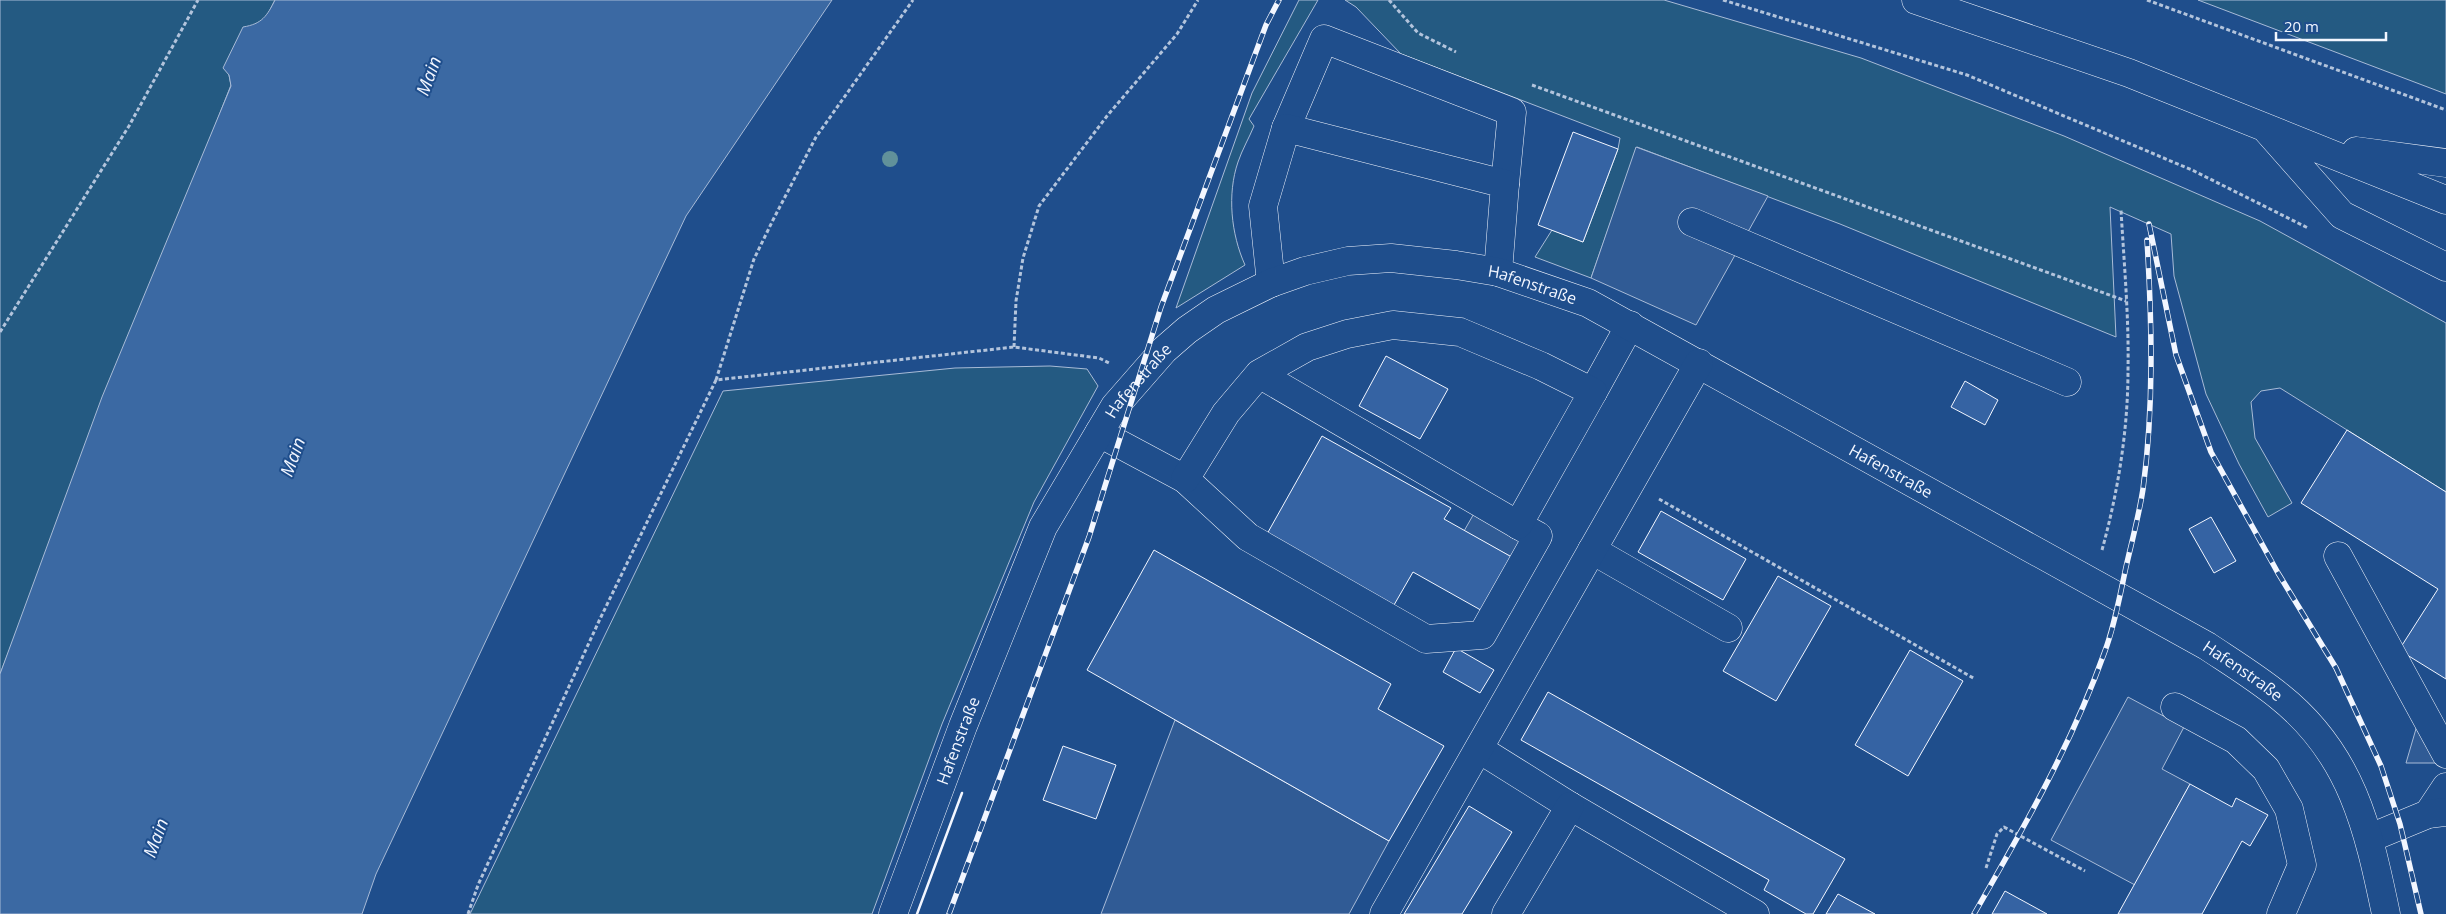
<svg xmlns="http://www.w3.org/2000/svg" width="2446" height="914" viewBox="0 0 2446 914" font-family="'Open Sans',sans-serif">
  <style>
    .green { fill: #245a82; stroke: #a8bbd7 }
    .parking { fill: #305b95; stroke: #a8bbd7 }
    .water { fill: #3b69a3; stroke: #a8bbd7 }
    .building { fill: #3563a3; stroke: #f2f6ff }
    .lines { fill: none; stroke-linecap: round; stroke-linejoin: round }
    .minor-casing { stroke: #f2f6ff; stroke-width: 29 }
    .highway-casing { stroke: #f2f6ff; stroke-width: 29 }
    .path { stroke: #b3c4dc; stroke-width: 3; stroke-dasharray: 4 2.5; stroke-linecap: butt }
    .minor { stroke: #1f4e8c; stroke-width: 28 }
    .highway { stroke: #1f4e8c; stroke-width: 28 }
    .rail-casing { stroke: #f2f6ff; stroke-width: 5.5 }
    .rail { stroke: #1f4e8c; stroke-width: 4; stroke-dasharray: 11; stroke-linecap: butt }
    .wall { stroke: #f2f6ff; stroke-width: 2.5 }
    .tree { fill: #61919a }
    .labels { text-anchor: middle; stroke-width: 4; stroke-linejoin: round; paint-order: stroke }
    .street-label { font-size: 16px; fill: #f2f6ff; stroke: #1f4e8c }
    .water-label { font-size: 18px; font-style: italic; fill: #f2f6ff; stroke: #1f4e8c }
  </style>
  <rect width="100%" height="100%" fill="#1f4e8c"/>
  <!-- green -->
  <path class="green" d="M0,0H275L266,18L255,25L229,75L231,85L0,674Z
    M1299,0H1318L1249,119L1254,126C1249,138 1242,150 1238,162C1227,194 1231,234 1245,265L1176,308L1252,93Z
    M1345,0H1664L1861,58L2064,136L2260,221L2446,323V492L2280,388L2261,391L2251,402L2255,438L2292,503L2268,517L2239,464L2206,394L2174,276L2171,234L2110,207L2116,337L1840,224L1637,147L1591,278L1535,257L1552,230L1583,242L1618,149L1620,138L1401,54L1356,7Z
    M2198,0H2446V94Z
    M1050,366L1087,369L1098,386L1034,502L942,724L872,914H470L723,391L955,368Z"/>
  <!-- parking -->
  <path class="parking" d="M1636,147L1768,196L1696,325L1591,278Z
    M1476,510L1528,540L1517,560L1464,531Z
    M2128,697L2184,727L2162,769L2190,784L2135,885L2051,840Z
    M1175,720L1389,841L1349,914H1101Z
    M2418,722L2446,763H2406Z"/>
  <!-- water -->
  <path class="water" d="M275,0H832L686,216L376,874L362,914H0V674L102,397L231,86L229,75L223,68L243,27C262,24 267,16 275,0Z"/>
  <!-- building -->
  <path class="building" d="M1573,132L1618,149L1583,242L1538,225Z
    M1386,356L1448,389L1420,439L1359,406Z
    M1965,381L1998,400L1985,425L1951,407Z
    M2347,430L2446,492V679L2399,650L2438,589L2301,503Z
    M1322,436L1451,508L1444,519L1517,560L1486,613L1413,572L1394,605L1267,534Z
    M1661,511L1746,559L1723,600L1638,552Z
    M2211,517L2236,561L2214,573L2189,529Z
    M1154,550L1391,684L1378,709L1444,746L1389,841L1087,670Z
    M1778,576L1831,606L1776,701L1723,671Z
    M1456,648L1494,670L1480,693L1443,672Z
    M1910,650L1963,681L1908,776L1855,745Z
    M1548,692L1845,859L1813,914H1806L1764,890L1769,880L1521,740Z
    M1063,746L1116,765L1096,819L1043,800Z
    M2190,784L2232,807L2236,798L2268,815L2250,846L2242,841L2202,914H2118Z
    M1469,806L1512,832L1462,914H1404Z
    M2005,891L2047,914H1992Z
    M1838,894L1875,914H1826Z"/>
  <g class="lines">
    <defs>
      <g id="minor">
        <path d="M1286,128L1324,39L1512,112L1505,184"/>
        <path d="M1692,222L2067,382"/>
        <path d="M1271,283L1263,206L1286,128L1505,184L1498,272"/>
        <path d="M1593,392L1630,325"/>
        <path d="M1099,433L1185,479L1248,537L1426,639L1482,635L1538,536L1518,525"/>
        <path d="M1185,479L1226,413L1259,374L1307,347L1347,334L1393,325L1460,332L1541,366L1593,392L1518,525L1259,374"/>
        <path d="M1592,550L1728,628"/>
        <path d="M2338,556L2446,754"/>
        <path d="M2175,707L2236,740L2266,769L2289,809L2302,865L2281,914"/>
        <path d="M1479,749L1570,806L1755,914"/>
        <path d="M2428,814L2446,787"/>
        <path d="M2370,838L2428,814L2446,812"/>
        <path id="s1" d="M893,914L963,726L1043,527L1115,406L1164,350L1187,330L1216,310L1271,283L1305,271L1348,261L1391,258L1456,265L1498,272L1588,303L2207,646C2231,662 2257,678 2279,696C2352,754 2368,828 2386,914"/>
        <path d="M1384,914L1699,363"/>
        <path d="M1506,914L1570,806"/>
      </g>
      <path id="highway" d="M1916,0L2129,73L2446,200
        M2266,129L2342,215L2446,267
        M2356,151L2446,163"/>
    </defs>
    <!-- minor casing -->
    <use href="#minor" class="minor-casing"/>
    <!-- highway casing -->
    <use href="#highway" class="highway-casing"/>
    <!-- path -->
    <path class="path" d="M1389,0L1418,33L1456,52
      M1723,0L1967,75L2192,170L2308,228
      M2147,0L2446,110
      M1532,85L2126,301
      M0,332L129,126L198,0
      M1014,347L1016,301L1023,258L1039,206L1107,116L1177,34L1198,0
      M716,380L754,259L773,220L816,137L913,0
      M1659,499L1975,679
      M2102,550C2118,492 2128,430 2128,370C2129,317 2124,263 2121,210
      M1986,868L1997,834L2004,827L2085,871
      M468,914L478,885L599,621L716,380L1014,347L1099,358L1109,363"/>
    <!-- minor -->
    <use href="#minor" class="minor"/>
    <!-- highway -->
    <use href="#highway" class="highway"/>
    <defs>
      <path id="rail" d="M2149,224L2176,355L2211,452L2278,573L2336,668L2381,766L2400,824L2421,914
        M949,914L1089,537L1161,307L1266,25L1279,0
        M1974,914C2023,829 2072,744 2105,651C2115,624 2120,595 2126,567C2132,541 2139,515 2143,489C2154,407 2152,323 2147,240"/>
    </defs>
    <!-- rail casing -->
    <use href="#rail" class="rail-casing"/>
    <!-- rail -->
    <use href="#rail" class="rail"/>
    <!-- wall -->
    <path class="wall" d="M917,914L962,793"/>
  </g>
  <!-- trees -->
  <circle class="tree" cx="890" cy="159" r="8"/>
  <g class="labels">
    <!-- street labels -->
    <g class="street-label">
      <text dy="6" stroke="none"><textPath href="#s1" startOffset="1025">Hafenstraße</textPath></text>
      <text dy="6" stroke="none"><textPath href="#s1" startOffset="590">Hafenstraße</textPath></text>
      <text dy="6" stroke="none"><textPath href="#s1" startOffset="1430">Hafenstraße</textPath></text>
      <text dy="6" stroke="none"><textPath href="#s1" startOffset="1835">Hafenstraße</textPath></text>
      <text dy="6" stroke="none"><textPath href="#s1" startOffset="185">Hafenstraße</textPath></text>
    </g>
    <!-- water labels -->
    <g class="water-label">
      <text transform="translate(429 76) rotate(-70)" y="6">Main</text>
      <text transform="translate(293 457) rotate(-70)" y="6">Main</text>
      <text transform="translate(156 838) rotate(-70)" y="6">Main</text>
    </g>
  </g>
  <!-- scale -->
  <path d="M2276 32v8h110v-8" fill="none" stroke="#f2f6ff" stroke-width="2.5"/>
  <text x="2284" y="32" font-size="15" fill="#f2f6ff" stroke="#1f4e8c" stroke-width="4" paint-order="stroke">20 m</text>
</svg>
